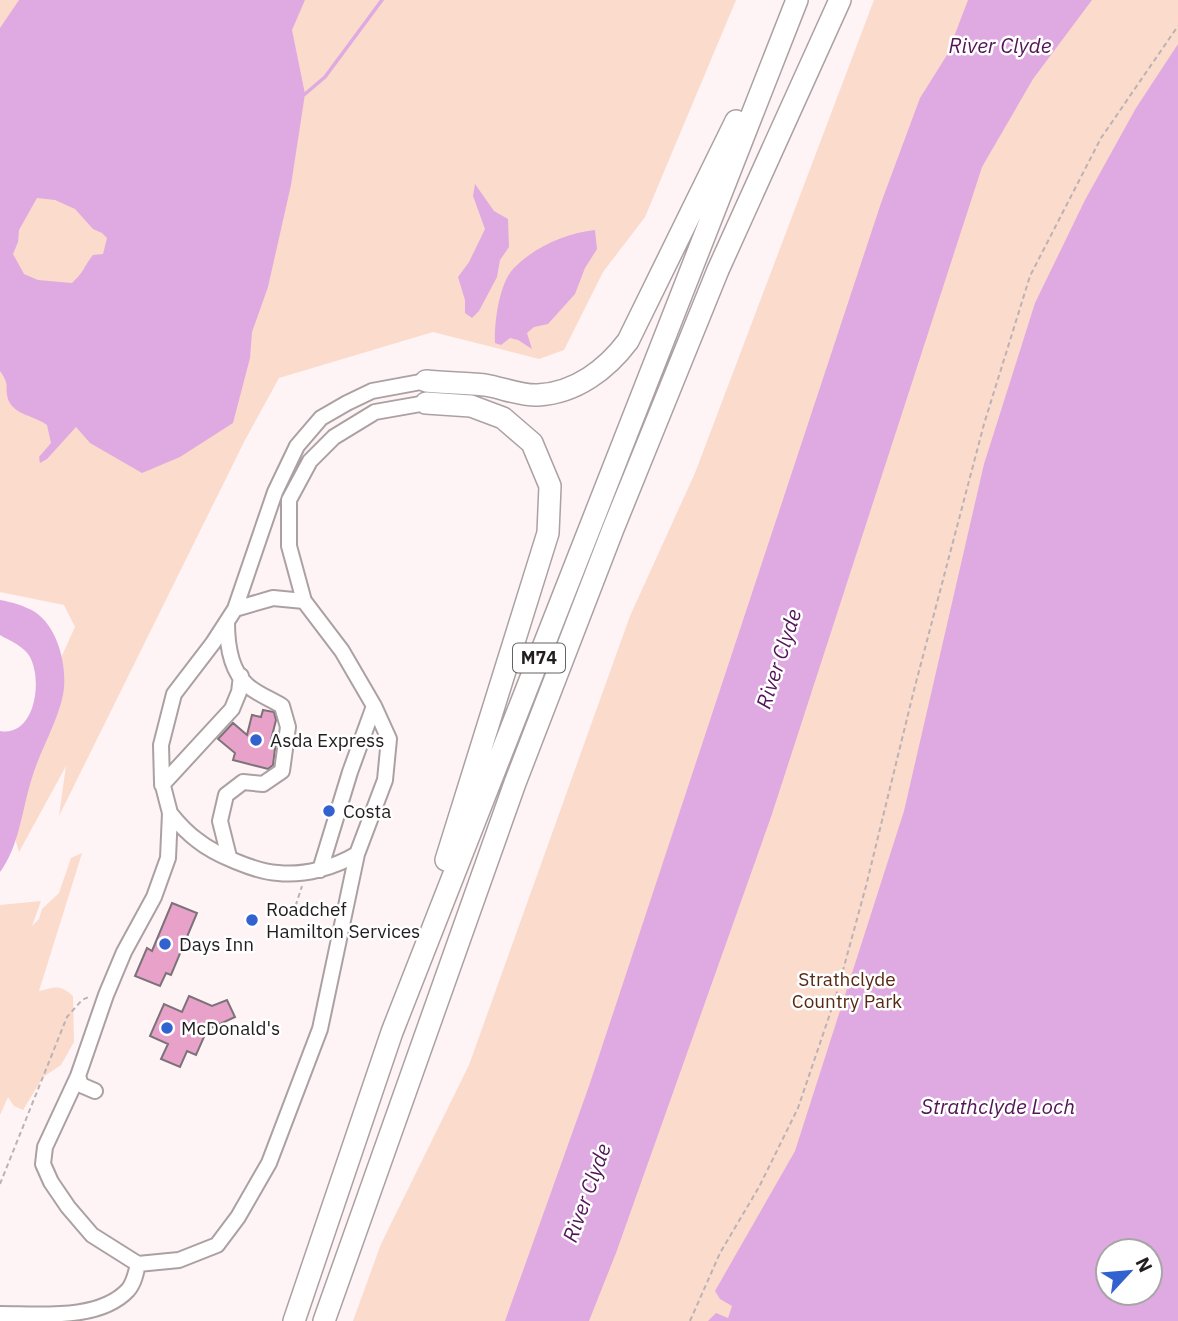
<svg xmlns="http://www.w3.org/2000/svg" width="1178" height="1321" viewBox="0 0 1178 1321" font-family="'IBM Plex Sans',sans-serif">
  <style>
    .green { fill: #fbdbcc; fill-rule: evenodd }
    .water { fill: #dfaae1; fill-rule: evenodd }
    .lines { fill: none; stroke-linecap: round; stroke-linejoin: round }
    .stream { stroke: #dfaae1; stroke-width: 3.5 }
    .building { fill: #e8a2c9; stroke: #7c7378; stroke-width: 2 }
    .minor-casing { stroke: #aba1a3; stroke-width: 18 }
    .highway-casing { stroke: #aba1a3; stroke-width: 24 }
    .path { stroke: #bbb2b4; stroke-width: 2; stroke-dasharray: 5 3.5; stroke-linecap: butt }
    .minor { stroke: #fff; stroke-width: 14 }
    .highway { stroke: #fff; stroke-width: 21 }
    .poi-dot { fill: #3261d0; stroke: #fff; stroke-width: 2.5 }
    .labels { text-anchor: middle; stroke-width: 5; stroke-linejoin: round; paint-order: stroke }
    .shield { fill: #fff; stroke: #646262; stroke-width: 2 }
    .shield-label { font-size: 18px; font-weight: bold; fill: #221e1f }
    .poi-label { font-size: 19px; fill: #221e1f; stroke: #fff; text-anchor: start }
    .park-label { font-size: 19px; fill: #572912; stroke: #fff }
    .water-label { font-size: 21px; font-style: italic; fill: #531558; stroke: #fff }
  </style>
  <rect width="100%" height="100%" fill="#fef3f5"/>
  <!-- green -->
  <path class="green" d="M0,0H736L645,217L603,272L564,350L539,359L433,332L279,378L245,440L59,816L66,766L19,852L1,790L75,627L64,605L0,592Z
    M874,0H1178V1321H353L381,1244L469,1065L630,616L695,473ZM1108,1251H1150V1293H1108Z
    M82,853L39,991C54,988 59,983 73,996L74,1042L61,1065L43,1077L23,1110L14,1106L8,1097L0,1115V905L41,901L32,926L39,919L42,909L59,893L71,858Z"/>
  <!-- water -->
  <path class="water" d="M19,0H305L292,30L305,94L291,185L268,287L252,332L250,358L233,423L180,457L142,473L90,443L76,427L47,459L40,463L39,457L51,443L47,425C36,416 13,415 8,399C4,385 11,387 0,371V28ZM37,198L55,200L75,209L93,229L102,233L107,238L103,254L93,255C84,266 85,271 72,283L38,280L24,274L13,254L18,242L19,230Z
    M968,0H1092L1033,79L982,167L771,817L616,1253L589,1321H505L589,1086L881,203L920,98L947,55Z
    M1178,44V1321H708L716,1313L728,1318L732,1306L720,1299L715,1291L795,1151L904,811L984,464L1035,303L1085,200L1136,108ZM1108,1251H1150V1293H1108Z
    M475,184L494,211L508,219L509,247L500,260L497,277L479,311L472,318L465,313V300L458,277L469,262L485,229L473,196Z
    M595,230L597,249L585,268L575,294L548,324L534,327L527,333L532,349L518,340L510,338L501,345L495,343C494,324 499,284 513,269C534,247 566,233 595,230Z
    M0,600C12,602 25,606 35,612C59,628 68,669 63,695C57,724 39,752 31,781C22,810 19,847 0,872V731C36,738 44,676 28,654C20,644 10,641 0,635Z"/>
  <g class="lines">
    <!-- stream -->
    <path class="stream" d="M305,94L325,77L382,0"/>
  </g>
  <!-- building -->
  <path class="building" d="M263,710L274,712L276,720L271,740L276,741L273,765L268,769L233,760L235,753L218,739L233,723L247,735L252,715L261,717Z
    M172,903L197,913L171,975L166,973L160,986L135,976L147,948L152,951Z
    M189,996L212,1006L227,1000L235,1017L207,1030L196,1055L187,1051L180,1067L161,1059L168,1044L150,1036L164,1004L182,1012Z"/>
  <g class="lines">
    <defs>
      <path id="minor" d="M426,403L375,412L334,437L310,461L289,500V546L304,601L342,651L374,706L389,739L385,780L357,854L320,1029L269,1163L238,1217L217,1245L179,1260L138,1264L92,1235L68,1207L51,1182L43,1164L45,1147L78,1076L106,995L124,952L154,897L168,858L170,813L162,782L161,745L174,694L213,643L235,609L275,492L297,446L321,418L347,403L372,391L426,381
        M235,609L273,598L304,601
        M227,622C227,644 230,670 247,685C257,694 271,699 282,706L288,727L282,771L263,784L243,782L226,795L220,821L229,857
        M162,785L232,709L239,692L241,676
        M170,813C178,823 186,832 197,840C214,854 256,872 278,873C305,876 335,867 357,854
        M320,870L350,772L374,706
        M78,1076L81,1085L95,1091
        M0,1314C39,1314 99,1321 128,1290C134,1283 136,1273 138,1264"/>
      <path id="highway" d="M426,381C446,383 466,383 485,385C503,388 521,396 538,395C576,393 607,369 628,341L736,121
        M426,403L471,406L503,418L532,443L550,486L548,533L446,860
        M294,1321L392,1032L797,0
        M324,1321L515,783L613,529L718,270L840,0"/>
    </defs>
    <!-- minor casing -->
    <use href="#minor" class="minor-casing"/>
    <!-- highway casing -->
    <use href="#highway" class="highway-casing"/>
    <!-- path -->
    <path class="path" d="M293,914L302,886
      M0,1184L67,1017L82,1000L91,996
      M690,1321L720,1253L759,1187L798,1108L836,996L866,886L914,690L984,424L1030,276L1101,138L1178,26"/>
    <!-- minor -->
    <use href="#minor" class="minor"/>
    <!-- highway -->
    <use href="#highway" class="highway"/>
  </g>
  <!-- markers -->
  <g class="poi-dot">
    <circle cx="256" cy="740" r="7"/>
    <circle cx="329" cy="811" r="7"/>
    <circle cx="252" cy="920" r="7"/>
    <circle cx="165" cy="944" r="7"/>
    <circle cx="167" cy="1028" r="7"/>
  </g>
  <g class="labels">
    <!-- shield labels -->
    <rect class="shield" x="513" y="643.5" width="52" height="29" rx="5"/>
    <g class="shield-label">
      <text x="539" y="664">M74</text>
    </g>
    <!-- poi labels -->
    <g class="poi-label">
      <text x="270" y="747">Asda Express</text>
      <text x="343" y="818">Costa</text>
      <text x="266" y="916">Roadchef<tspan x="266" dy="22">Hamilton Services</tspan></text>
      <text x="179" y="951">Days Inn</text>
      <text x="181" y="1035">McDonald's</text>
    </g>
    <!-- park labels -->
    <g class="park-label">
      <text x="847" y="986">Strathclyde<tspan x="847" dy="22">Country Park</tspan></text>
    </g>
    <!-- water labels -->
    <g class="water-label">
      <text x="1000" y="53">River Clyde</text>
      <text transform="translate(779 659) rotate(-72)" y="7">River Clyde</text>
      <text x="998" y="1114">Strathclyde Loch</text>
      <text transform="translate(587 1193) rotate(-70)" y="7">River Clyde</text>
    </g>
  </g>
  <!-- north arrow -->
  <g transform="translate(1129 1272) rotate(64)"><circle r="33" fill="#ffffff" stroke="#a7a5a5" stroke-width="2"/>
  <path d="M0-5L12 26L0 18L-12 26Z" fill="#3261d0"/>
  <text y="-10" font-size="19" font-weight="bold" text-anchor="middle" fill="#221e1f">N</text>
  </g>
</svg>
